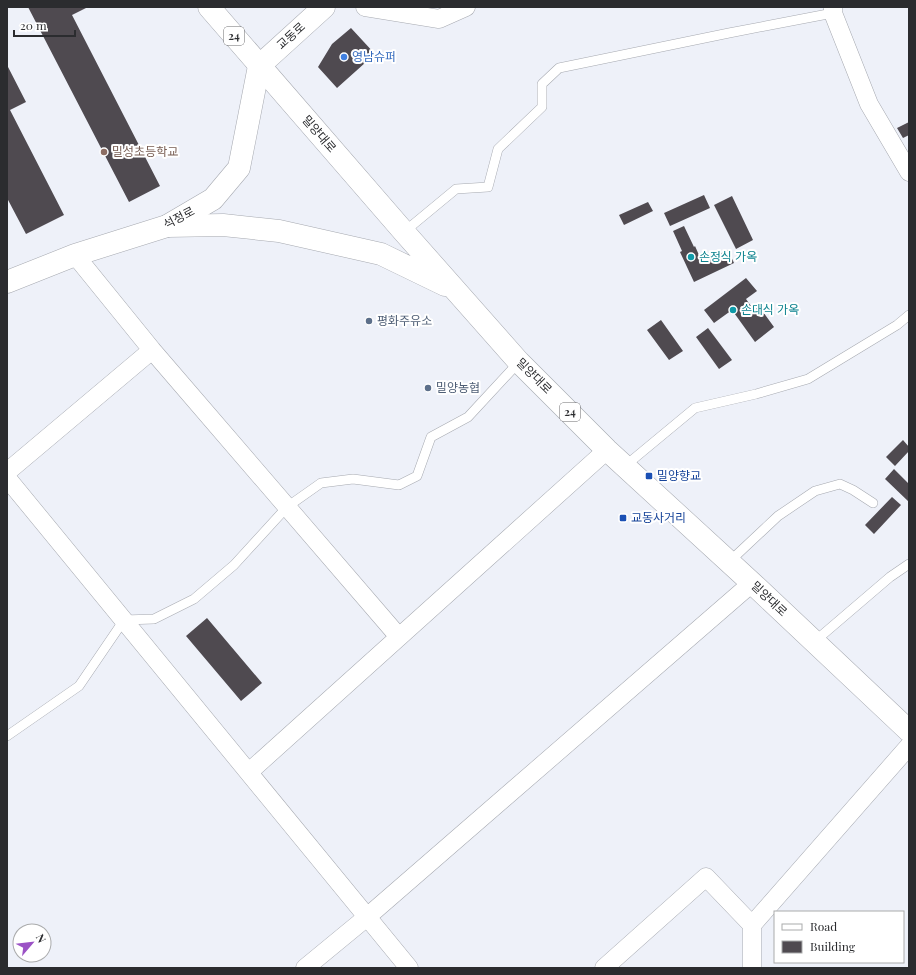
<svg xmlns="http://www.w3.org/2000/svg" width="916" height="975" viewBox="0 0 916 975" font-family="'Playfair Display','Noto Sans KR',serif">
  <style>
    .building { fill: #4f4a50 }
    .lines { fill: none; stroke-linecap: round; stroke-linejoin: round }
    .lane-casing { stroke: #a6a9b0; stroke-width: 10 }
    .street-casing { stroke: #a6a9b0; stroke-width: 19 }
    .secondary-casing { stroke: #a6a9b0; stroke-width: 23 }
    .primary-casing { stroke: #a6a9b0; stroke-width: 23 }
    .lane { stroke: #fff; stroke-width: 9 }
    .street { stroke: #fff; stroke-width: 18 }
    .secondary { stroke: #fff; stroke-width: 22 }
    .primary { stroke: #fff; stroke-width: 22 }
    .shop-dot { fill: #3f7fe0; stroke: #fff; stroke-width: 1.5 }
    .education-dot { fill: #8d6e63; stroke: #fff; stroke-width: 1.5 }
    .culture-dot { fill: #0f9aa8; stroke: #fff; stroke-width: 1.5 }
    .service-dot { fill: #5c6f8a; stroke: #fff; stroke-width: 1.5 }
    .transit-dot { fill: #1a4fb4; stroke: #fff; stroke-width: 1.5 }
    .labels { text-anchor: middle; stroke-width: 4; stroke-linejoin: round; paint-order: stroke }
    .shield { fill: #fff; stroke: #6b6b6d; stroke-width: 1 }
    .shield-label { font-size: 11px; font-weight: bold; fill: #2b2c2f }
    .street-label { font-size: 12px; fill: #2b2c2f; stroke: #fff }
    .shop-label { font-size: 12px; fill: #366cbe; stroke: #fff; text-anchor: start }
    .education-label { font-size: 12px; fill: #785e54; stroke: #fff; text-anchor: start }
    .culture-label { font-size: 12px; fill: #0d838f; stroke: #fff; text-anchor: start }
    .service-label { font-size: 12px; fill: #4e5e75; stroke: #fff; text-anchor: start }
    .transit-label { font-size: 12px; fill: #164399; stroke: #fff; text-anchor: start }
  </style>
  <rect width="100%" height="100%" fill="#eef1f9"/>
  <!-- building -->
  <path class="building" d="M28,7H88L72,15L160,186L129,202Z
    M351,28L375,54L337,88L318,67L332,44Z
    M7,65L26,102L10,110L64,215L26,234L7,198Z
    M909,122V135L903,138L897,128Z
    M704,195L710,208L670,226L664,213Z
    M732,196L753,240L736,249L714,205Z
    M648,202L653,211L624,225L619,215Z
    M684,226L694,247L695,246L702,262L728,250L734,263L694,282L680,252L682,251L673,231Z
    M746,278L757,291L746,299L753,309L758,305L774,327L755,342L732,310L714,323L704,310Z
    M661,320L683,351L669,360L647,330Z
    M708,328L732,360L719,369L696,337Z
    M903,440L909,447V451L895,466L886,457Z
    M894,469L909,484V502L885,479Z
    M892,497L901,505L874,534L865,525Z
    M207,618L262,683L241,701L186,636Z"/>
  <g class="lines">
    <defs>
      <path id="lane" d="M404,232L456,189L488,187L498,149L542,107V84L559,68L729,33L833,13
        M625,466L695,408L756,394L808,379L897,325L909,315
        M729,562L778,516L815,491L840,484L853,490L873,503
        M814,642L890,577L909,564
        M7,736L79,686L124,620L154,619L194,599L234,565L287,507L321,483L353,479L399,485L417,476L431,437L468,417L519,362"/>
      <path id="street" d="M365,7L439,19L466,7
        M833,7V13L869,104L909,172
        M75,255L152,350L399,637
        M7,472L152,350
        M7,478L409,968
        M249,772L607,450
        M305,968L367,917L752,583
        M604,968L706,877L752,925
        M752,968V925L909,746"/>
      <path id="secondary" d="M7,282L75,255L167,226L213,199L239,168L259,66L324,7"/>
      <path id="primary" d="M209,7L404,232L519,362L607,450L752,583L909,731
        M167,226L223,225L279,231L381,254L445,285"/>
    </defs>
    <!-- lane casing -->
    <use href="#lane" class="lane-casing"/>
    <!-- street casing -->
    <use href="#street" class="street-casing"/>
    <!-- secondary casing -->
    <use href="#secondary" class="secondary-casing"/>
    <!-- primary casing -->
    <use href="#primary" class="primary-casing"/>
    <!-- lane -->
    <use href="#lane" class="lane"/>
    <!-- street -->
    <use href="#street" class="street"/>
    <!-- secondary -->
    <use href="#secondary" class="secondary"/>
    <!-- primary -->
    <use href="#primary" class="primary"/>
  </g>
  <!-- markers -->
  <circle class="shop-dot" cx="344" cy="57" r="4"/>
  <circle class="education-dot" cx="104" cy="152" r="4"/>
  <g class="culture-dot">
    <circle cx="691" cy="257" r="4"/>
    <circle cx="733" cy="310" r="4"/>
  </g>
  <g class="service-dot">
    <circle cx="369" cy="321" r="4"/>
    <circle cx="428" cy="388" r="4"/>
  </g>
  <g class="transit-dot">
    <rect x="645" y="472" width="8" height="8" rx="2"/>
    <rect x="619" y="514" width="8" height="8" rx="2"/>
  </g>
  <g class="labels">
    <!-- shield labels -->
    <g class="shield">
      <rect x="224" y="27" width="20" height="18" rx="3"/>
      <rect x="560" y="403" width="20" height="18" rx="3"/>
    </g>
    <g class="shield-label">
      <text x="234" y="40">24</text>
      <text x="570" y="416">24</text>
    </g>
    <!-- street labels -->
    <g class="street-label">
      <text transform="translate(291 36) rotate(-42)" y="4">교동로</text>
      <text transform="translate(319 134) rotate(49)" y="4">밀양대로</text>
      <text transform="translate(179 218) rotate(-28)" y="4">석정로</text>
      <text transform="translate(534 376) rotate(45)" y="4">밀양대로</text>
      <text transform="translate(769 599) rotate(43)" y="4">밀양대로</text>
    </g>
    <!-- shop labels -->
    <g class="shop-label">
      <text x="352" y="61">영남슈퍼</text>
    </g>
    <!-- education labels -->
    <g class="education-label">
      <text x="112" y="156">밀성초등학교</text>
    </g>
    <!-- culture labels -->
    <g class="culture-label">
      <text x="699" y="261">손정식 가옥</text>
      <text x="741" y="314">손대식 가옥</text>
    </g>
    <!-- service labels -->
    <g class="service-label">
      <text x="377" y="325">평화주유소</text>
      <text x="436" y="392">밀양농협</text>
    </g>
    <!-- transit labels -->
    <g class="transit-label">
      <text x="657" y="480">밀양향교</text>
      <text x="631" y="522">교동사거리</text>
    </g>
  </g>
  <!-- border -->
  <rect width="916" height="975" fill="none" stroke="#2b2c2f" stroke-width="16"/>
  <!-- legend -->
  <rect x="774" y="911" width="130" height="52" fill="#ffffff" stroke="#aaabac"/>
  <rect x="782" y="924" width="20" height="6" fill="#ffffff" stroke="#aaabac"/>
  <text x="810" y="931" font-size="12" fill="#2b2c2f">Road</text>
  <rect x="782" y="941" width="20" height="12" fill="#4f4a50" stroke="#aaabac"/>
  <text x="810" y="951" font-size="12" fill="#2b2c2f">Building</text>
  <!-- north arrow -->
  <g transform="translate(32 943) rotate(62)"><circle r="19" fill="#ffffff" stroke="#aaabac"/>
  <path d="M0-3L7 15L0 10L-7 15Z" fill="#9b52c5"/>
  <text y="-6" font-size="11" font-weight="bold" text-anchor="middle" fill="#2b2c2f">N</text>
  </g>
  <!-- scale -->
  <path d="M14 30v6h61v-6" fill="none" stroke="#2b2c2f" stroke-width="2"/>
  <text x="20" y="30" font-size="12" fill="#2b2c2f" stroke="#ffffff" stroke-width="3" paint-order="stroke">20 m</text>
</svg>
